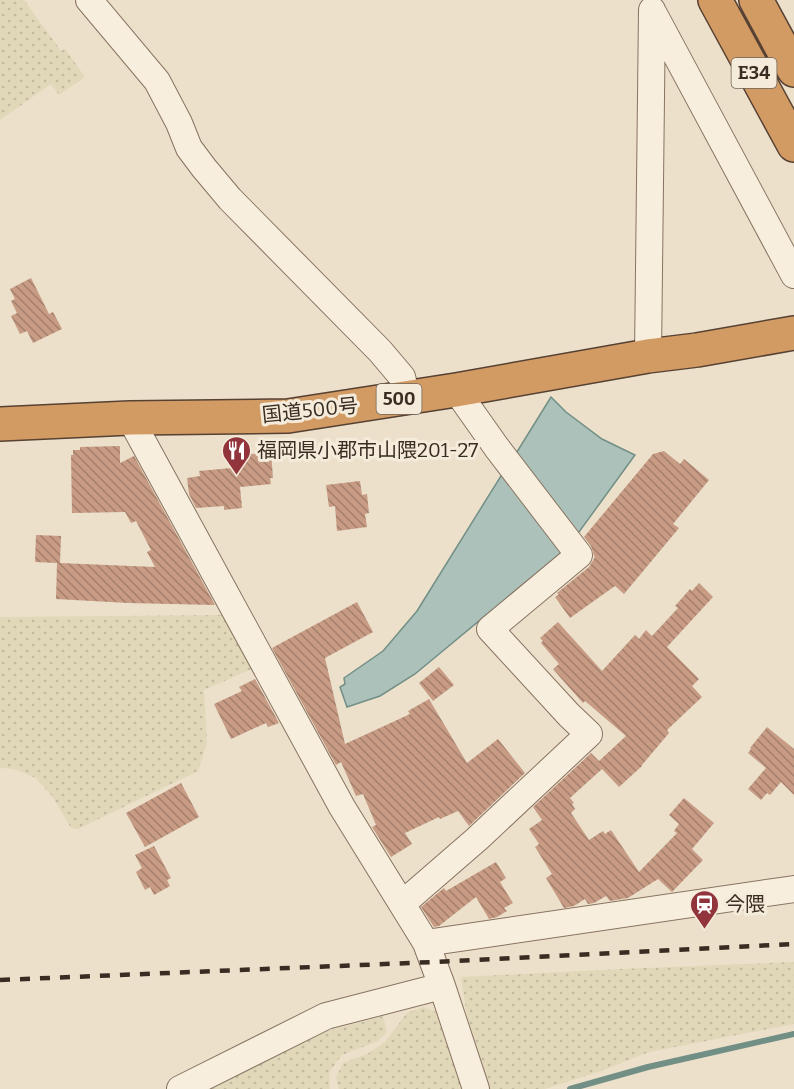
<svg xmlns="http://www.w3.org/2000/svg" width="794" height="1089" viewBox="0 0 794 1089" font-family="Bitter,'Noto Sans JP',serif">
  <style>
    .farmland { fill: url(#farmland-dots) }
    .water { fill: #abc1b9; stroke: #728f86; stroke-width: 1.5 }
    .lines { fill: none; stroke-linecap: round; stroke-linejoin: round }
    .stream { stroke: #728f86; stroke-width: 6 }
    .building { fill: url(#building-back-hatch) }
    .minor-casing { stroke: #887360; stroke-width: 28 }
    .highway-casing { stroke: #564133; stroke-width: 36 }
    .minor { stroke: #f7eede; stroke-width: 26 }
    .highway { stroke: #d39b64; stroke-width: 33 }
    .rail { stroke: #392c22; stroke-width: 4.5; stroke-dasharray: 10 10; stroke-linecap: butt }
    .labels { text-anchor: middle; stroke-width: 6; stroke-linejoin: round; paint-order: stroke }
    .shield { fill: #f4ebda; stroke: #716559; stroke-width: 1.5 }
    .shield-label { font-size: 18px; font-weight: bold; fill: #392c22 }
    .street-label { font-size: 20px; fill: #392c22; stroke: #f4ebda }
    .poi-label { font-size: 20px; fill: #392c22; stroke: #f4ebda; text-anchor: start }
  </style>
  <defs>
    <pattern id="farmland-dots" width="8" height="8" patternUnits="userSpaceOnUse" patternTransform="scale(1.5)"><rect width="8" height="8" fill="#e1d8b9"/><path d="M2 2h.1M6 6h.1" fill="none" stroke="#c2ba9f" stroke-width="1.8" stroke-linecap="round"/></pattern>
    <pattern id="building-back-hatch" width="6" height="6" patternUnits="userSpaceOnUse" patternTransform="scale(1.5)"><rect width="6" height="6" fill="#c79b84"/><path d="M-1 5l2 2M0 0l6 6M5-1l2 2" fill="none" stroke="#a37f6c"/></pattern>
  </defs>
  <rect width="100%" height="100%" fill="#ece0cb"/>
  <!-- farmland -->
  <path class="farmland" d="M0,0H24L61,51L65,49L85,77L59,95L51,84L0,120Z
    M225,615L254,668L204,690L207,743L198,771L78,829L71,828L52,796L36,778L14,769L0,768V617Z
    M794,962V1024L649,1052L601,1071L545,1089H488L467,1017L461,977L620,969Z
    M423,1007L437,1012L465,1089H339L336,1077L343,1063L369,1053L385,1042L407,1013Z
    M383,1016L387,1032L378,1041L342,1055L329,1072L330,1089H210L266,1056L324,1032Z"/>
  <!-- water -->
  <path class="water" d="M551,397L566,412L602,439L635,455L579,532L574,534L515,455Z
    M504,471L561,553L415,674L380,696L347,707L340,687L345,684L344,678L383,651L417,611Z"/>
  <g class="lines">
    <!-- stream -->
    <path class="stream" d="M570,1089L648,1067L794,1034"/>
  </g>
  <!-- building -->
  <path class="building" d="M31,278L49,314L53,312L62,329L33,343L27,331L20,334L11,316L17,313L11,301L15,299L10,289Z
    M120,446V463L134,456L215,605L128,603L56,599L57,563L35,562L36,535L61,536L60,563L155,567L147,552L151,550L136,521L131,523L125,512L72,513L71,455H73V450H80V447Z
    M664,451L680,464L684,459L709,480L673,524L679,528L624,594L615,586L570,618L555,597L559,594L557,593L589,567L595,557L594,556L591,546L584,537L653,454Z
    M271,452L273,478H270L271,484L240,487L242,508L224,510V506L196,508L189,494L187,478L200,476L199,471L242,467L241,455Z
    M360,481L362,495L367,494L369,513L365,514L367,527L337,531L335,506L329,507L326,485Z
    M699,583L713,597L667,647L699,679L692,686L702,697L667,730L669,733L642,765V766L619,787L602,769L570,798L574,803L572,804L575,809L571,813L589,840L603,831L605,834L611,830L639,872L677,833L674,831L679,824L669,815L684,798L714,823L692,849L703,860L672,892L658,879L628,898L610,901L606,896L594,903L588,904L585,899L574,906L564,908L546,878L552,874L535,847L539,844L529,829L542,820L533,807L591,753L599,761L626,736L585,701L583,703L559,676L553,669L559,664L541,643L543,641L540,638L558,622L602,671L635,635L639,639L646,630L652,636L678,608L675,606L690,589L692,591Z
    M357,602L373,632L325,658L345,744L410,714L408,711L429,699L467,763L498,739L525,773L469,826L458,811L440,819L439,817L405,833L412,844L391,857L372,827L376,825L363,794L356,796L341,762L336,765L272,648Z
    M439,667L454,685L433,701L419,683Z
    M255,679L279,723L268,727L266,723L231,739L214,704L242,691L239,687Z
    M767,727L794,749V795L781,782L770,795L767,793L761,800L748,789L766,768L748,753L751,749L750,748Z
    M181,783L199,817L145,847L126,813Z
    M154,846L171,878L167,880L170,886L154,895L150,887L145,890L136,872L142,868L135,855Z
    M496,862L506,878L500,882L513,903L504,908L507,911L497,917L489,919L476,897L439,926L434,927L421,907L444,888L446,891Z"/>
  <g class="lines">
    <defs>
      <path id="minor" d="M89,0L157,81L179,123L189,148L204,168L230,199L380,351L402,377L407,397
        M654,14L794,275
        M648,356L652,10
        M130,418L342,807L426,943L442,986L476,1089
        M402,904L477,839L589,734L569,715L490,629L579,555L497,448L456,390
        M426,943L794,889
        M180,1089L326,1016L442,986"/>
      <path id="highway" d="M715,0L794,145
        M756,0L794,70
        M0,424L130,418L288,416L456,390L648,356L697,350L794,333"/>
    </defs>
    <!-- minor casing -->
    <use href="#minor" class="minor-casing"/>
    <!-- highway casing -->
    <use href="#highway" class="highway-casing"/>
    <!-- minor -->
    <use href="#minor" class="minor"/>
    <!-- highway -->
    <use href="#highway" class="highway"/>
    <!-- rail -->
    <path class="rail" d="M0,980L433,962L794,944"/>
  </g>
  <!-- icons -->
  <defs>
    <symbol id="restaurant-pin" viewBox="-11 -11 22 30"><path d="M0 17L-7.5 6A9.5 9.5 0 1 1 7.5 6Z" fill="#92343b" stroke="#f4ebda"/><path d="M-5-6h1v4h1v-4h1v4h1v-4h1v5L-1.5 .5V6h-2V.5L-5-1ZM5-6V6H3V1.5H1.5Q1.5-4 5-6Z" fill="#fff"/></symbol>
    <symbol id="station-pin" viewBox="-11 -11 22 30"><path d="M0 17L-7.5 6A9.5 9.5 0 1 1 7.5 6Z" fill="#92343b" stroke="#f4ebda"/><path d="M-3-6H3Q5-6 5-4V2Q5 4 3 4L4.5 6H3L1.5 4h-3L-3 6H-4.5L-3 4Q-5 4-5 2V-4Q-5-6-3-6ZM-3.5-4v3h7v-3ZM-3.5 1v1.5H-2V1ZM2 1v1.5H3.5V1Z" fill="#fff"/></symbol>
  </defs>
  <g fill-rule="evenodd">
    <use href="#restaurant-pin" x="220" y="434" width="33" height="45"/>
    <use href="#station-pin" x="688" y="888" width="33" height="45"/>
  </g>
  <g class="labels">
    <!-- shield labels -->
    <g class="shield">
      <rect x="731.5" y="58" width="45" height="30" rx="4.5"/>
      <rect x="376.5" y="384" width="45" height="30" rx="4.5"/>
    </g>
    <g class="shield-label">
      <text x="754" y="79">E34</text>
      <text x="399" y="405">500</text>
    </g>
    <!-- street labels -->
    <g class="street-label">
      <text transform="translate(310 410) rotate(-6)" y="7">国道500号</text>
    </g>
    <!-- poi labels -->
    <g class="poi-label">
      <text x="257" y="457">福岡県小郡市山隈201-27</text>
      <text x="725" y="911">今隈</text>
    </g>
  </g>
</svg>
